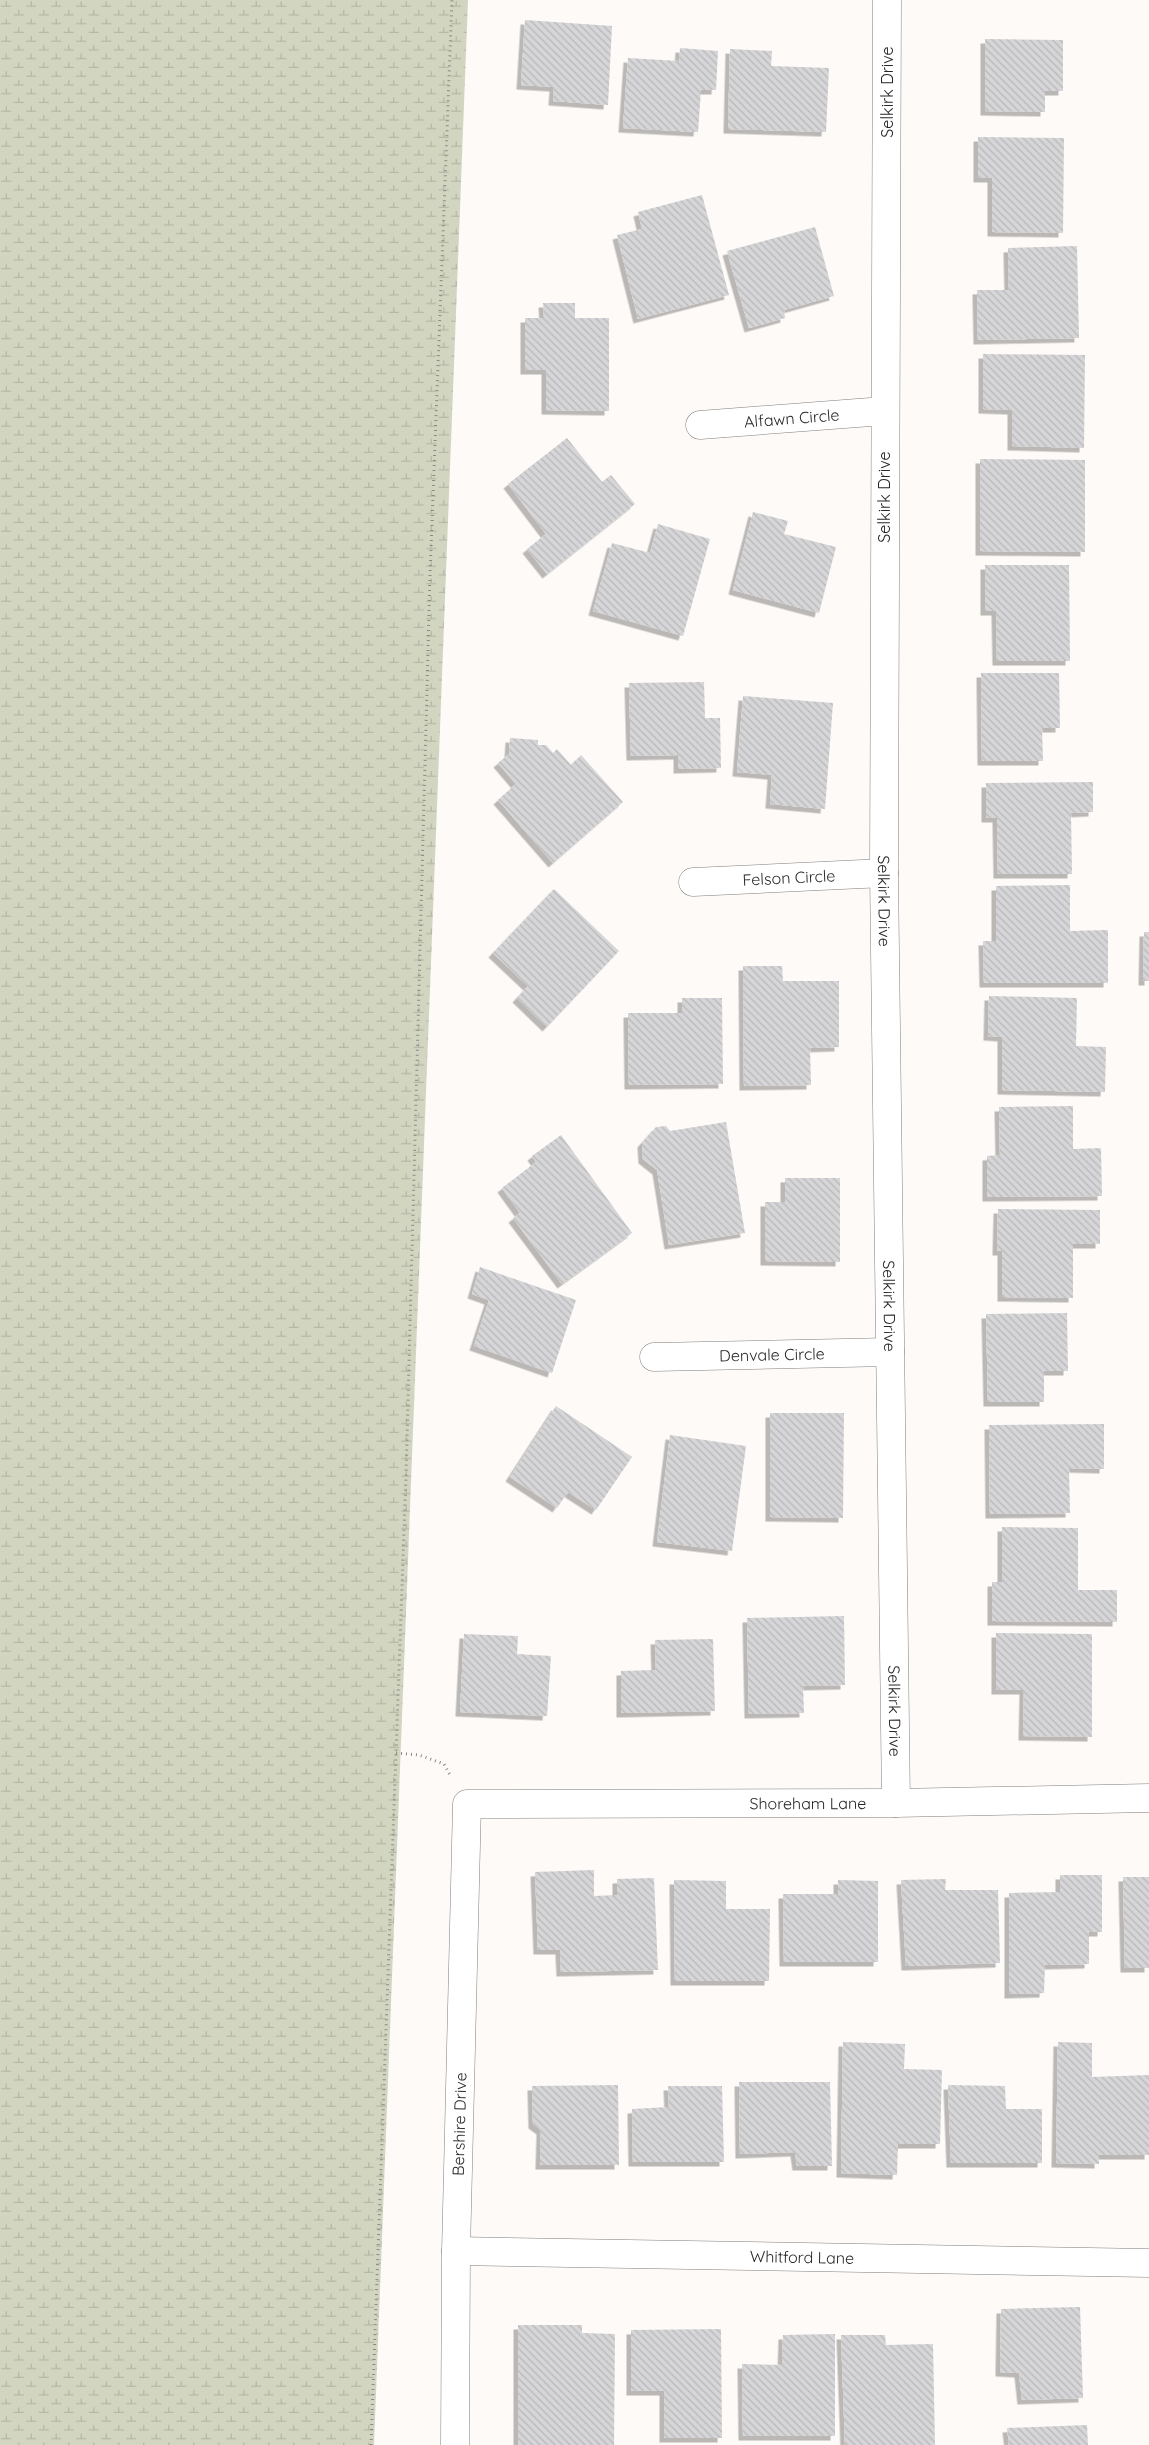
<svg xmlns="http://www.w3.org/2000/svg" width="1149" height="2445" viewBox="0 0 1149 2445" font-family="Quicksand,sans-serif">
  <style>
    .wetland { fill: url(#wetland-marsh) }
    .building { fill: url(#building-back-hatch); filter: url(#shadow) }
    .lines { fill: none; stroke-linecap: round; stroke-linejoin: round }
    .street-casing { stroke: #827f7d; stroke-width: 29 }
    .path { stroke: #8b8886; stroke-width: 3; stroke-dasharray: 1 4; stroke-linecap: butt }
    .street { stroke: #fff; stroke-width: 28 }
    .labels { text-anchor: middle; stroke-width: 4; stroke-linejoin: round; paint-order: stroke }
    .street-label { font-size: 16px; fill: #282625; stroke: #fff }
  </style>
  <defs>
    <pattern id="wetland-marsh" width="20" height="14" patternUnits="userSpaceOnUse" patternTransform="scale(1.25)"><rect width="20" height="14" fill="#d2d6c0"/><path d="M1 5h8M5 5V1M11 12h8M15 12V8" fill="none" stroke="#b4b8a5"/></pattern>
    <pattern id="building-back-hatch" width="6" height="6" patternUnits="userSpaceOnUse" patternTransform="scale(1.25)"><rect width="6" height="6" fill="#d6d6d9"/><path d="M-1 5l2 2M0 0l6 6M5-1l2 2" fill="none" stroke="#b8b8ba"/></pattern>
    <filter id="shadow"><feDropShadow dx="-4.5" dy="4.5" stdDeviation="0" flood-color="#0004"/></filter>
  </defs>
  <rect width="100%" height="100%" fill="#fdfaf7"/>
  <!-- wetland -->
  <path class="wetland" d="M0,0H468L374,2445H0Z"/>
  <!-- building -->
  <path class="building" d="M525,20L612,26L608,105L553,101L554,87L521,85Z
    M985,39L1063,40V91H1045V112L985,111Z
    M680,48L718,51L716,90H701L698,132L623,128L628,58L679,61Z
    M730,49L772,51L771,66L829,68L826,132L728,129Z
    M978,137L1064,138L1063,233L992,232V178H978Z
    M702,195L729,295L638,319L617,235L642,229L638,212Z
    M815,227L834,296L784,310L785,318L749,328L727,251Z
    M1077,246L1079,338L978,340L977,290H1009L1008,248Z
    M543,303H575V318H609V411L546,410V370H525V318H544Z
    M983,354L1085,355L1084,448L1012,446V410L983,409Z
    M567,438L602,482L611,475L635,504L547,574L527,549L546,534L508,484Z
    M980,459L1085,460V552L980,551Z
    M753,512L788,521L784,534L836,547L819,613L733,590Z
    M658,524L710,539L683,636L593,611L612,543L650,553Z
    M985,565H1069L1070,661H997L996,611H985Z
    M981,673H1059L1060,728H1042L1043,761H982Z
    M704,682L705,718H720L721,768L678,769V755L631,756L629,683Z
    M743,696L833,703L825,809L770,804L772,775L737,772Z
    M510,738L538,740V745H546L553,753L557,749L571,765L581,755L623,802L553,863L498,800L516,784L498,763L509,754Z
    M1093,782V812L1071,813L1072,874H998L997,818H986V783Z
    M1070,885V931L1108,930V983H984L983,941H996V886Z
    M554,889L619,951L547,1027L517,998L528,986L493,953Z
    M1144,932H1149V981H1143Z
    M743,966H782L783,981H839V1047L810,1048L811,1085L744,1086Z
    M989,996L1077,998L1076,1046L1106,1047L1105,1092L1002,1090V1037L988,1036Z
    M682,998H722L723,1084L629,1085L628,1013H682Z
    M1073,1106V1149L1101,1148L1102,1196L987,1197V1156L1000,1155L999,1107Z
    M726,1122L745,1233L669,1245L657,1170L643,1159L642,1143L656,1127L666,1126L670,1131Z
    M561,1135L632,1233L562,1284L513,1218L520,1213L502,1188L536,1162L532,1156Z
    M785,1178H840V1262L765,1261V1202H785Z
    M998,1209L1100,1210V1244H1073V1298L1002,1297V1251H997Z
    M480,1267L576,1300L552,1373L474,1346L489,1300L472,1294Z
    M1067,1313L1068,1371H1044V1402H988L986,1314Z
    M556,1406L632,1457L596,1510L568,1492L557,1508L510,1477Z
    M770,1413H844L843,1518L770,1517Z
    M1104,1424V1469L1069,1468L1070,1513L990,1514L989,1425Z
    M670,1435L746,1446L732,1551L657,1542Z
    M1002,1527L1078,1528V1590H1117V1622L992,1621V1582H1002Z
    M844,1616L845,1685L803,1686L804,1713L749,1714L747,1618Z
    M996,1633L1092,1634V1737L1023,1736L1024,1690H996Z
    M464,1634L518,1636L517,1654L551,1656L547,1716L460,1712Z
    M713,1639L715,1711L621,1713V1671L656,1670L655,1640Z
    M594,1870V1896L617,1895V1879L654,1878L658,1970L561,1972L560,1950H538L535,1872Z
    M1060,1875H1102V1932H1089V1964L1045,1965L1044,1993L1009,1994V1893L1060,1892Z
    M1123,1877H1149V1968H1125Z
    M946,1879L945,1890H998L1000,1963L906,1966L901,1880Z
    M674,1880L726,1881V1909H770L769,1981H675Z
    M838,1880L878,1881V1962H784L783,1894H838Z
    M843,2042L905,2044L904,2069L942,2070L940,2144H898L897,2175L841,2173Z
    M1058,2042L1092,2043V2077L1149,2075V2155H1099V2164L1056,2163Z
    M739,2082H830L832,2166H797L795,2152L740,2154Z
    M618,2085L619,2165H540L541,2130L533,2124L532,2086Z
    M948,2085L1005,2086L1006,2109H1042V2163H951Z
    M668,2086H722L724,2162H633L632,2109L669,2107Z
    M1080,2307L1083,2398L1022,2400L1019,2373L1000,2372L1001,2309Z
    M518,2325H582V2333L615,2334L614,2445H518Z
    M721,2329L722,2438H664V2391H631V2330Z
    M835,2334V2436H743L742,2364L782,2365L783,2335Z
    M841,2335H885L886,2345L933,2344L935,2445H845Z
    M1087,2425L1088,2445H1009L1007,2428Z"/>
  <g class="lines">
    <defs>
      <g id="street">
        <path id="s1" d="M887,0L884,873L896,1803"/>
        <path id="s2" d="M700,425L884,411"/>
        <path id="s3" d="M693,882L884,873"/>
        <path id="s4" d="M654,1357L890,1352"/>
        <path id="s5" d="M456,2251L1149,2263"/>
        <path id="s6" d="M455,2445L456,2251L467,1804L896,1803L1149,1798"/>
      </g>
    </defs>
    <!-- street casing -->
    <use href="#street" class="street-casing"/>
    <!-- path -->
    <path class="path" d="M396,1753L419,1755L444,1764L450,1775
      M371,2445L406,1476L430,575L452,0"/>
    <!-- street -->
    <use href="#street" class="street"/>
  </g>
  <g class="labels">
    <!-- street labels -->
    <g class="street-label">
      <text transform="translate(887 92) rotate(-90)" y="6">Selkirk Drive</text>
      <text dy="6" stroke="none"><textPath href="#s2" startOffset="92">Alfawn Circle</textPath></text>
      <text transform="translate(884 497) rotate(-90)" y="6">Selkirk Drive</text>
      <text dy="6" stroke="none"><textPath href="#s3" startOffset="96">Felson Circle</textPath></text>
      <text dy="6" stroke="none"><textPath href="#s1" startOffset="901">Selkirk Drive</textPath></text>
      <text dy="6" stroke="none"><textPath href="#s1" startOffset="1306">Selkirk Drive</textPath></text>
      <text dy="6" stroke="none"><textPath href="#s4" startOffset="118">Denvale Circle</textPath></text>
      <text dy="6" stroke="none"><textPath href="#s1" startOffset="1711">Selkirk Drive</textPath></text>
      <text dy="6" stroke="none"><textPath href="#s6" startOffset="982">Shoreham Lane</textPath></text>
      <text dy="6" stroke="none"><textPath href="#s6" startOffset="321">Bershire Drive</textPath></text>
      <text dy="6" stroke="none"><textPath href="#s5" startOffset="346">Whitford Lane</textPath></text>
    </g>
  </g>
</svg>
